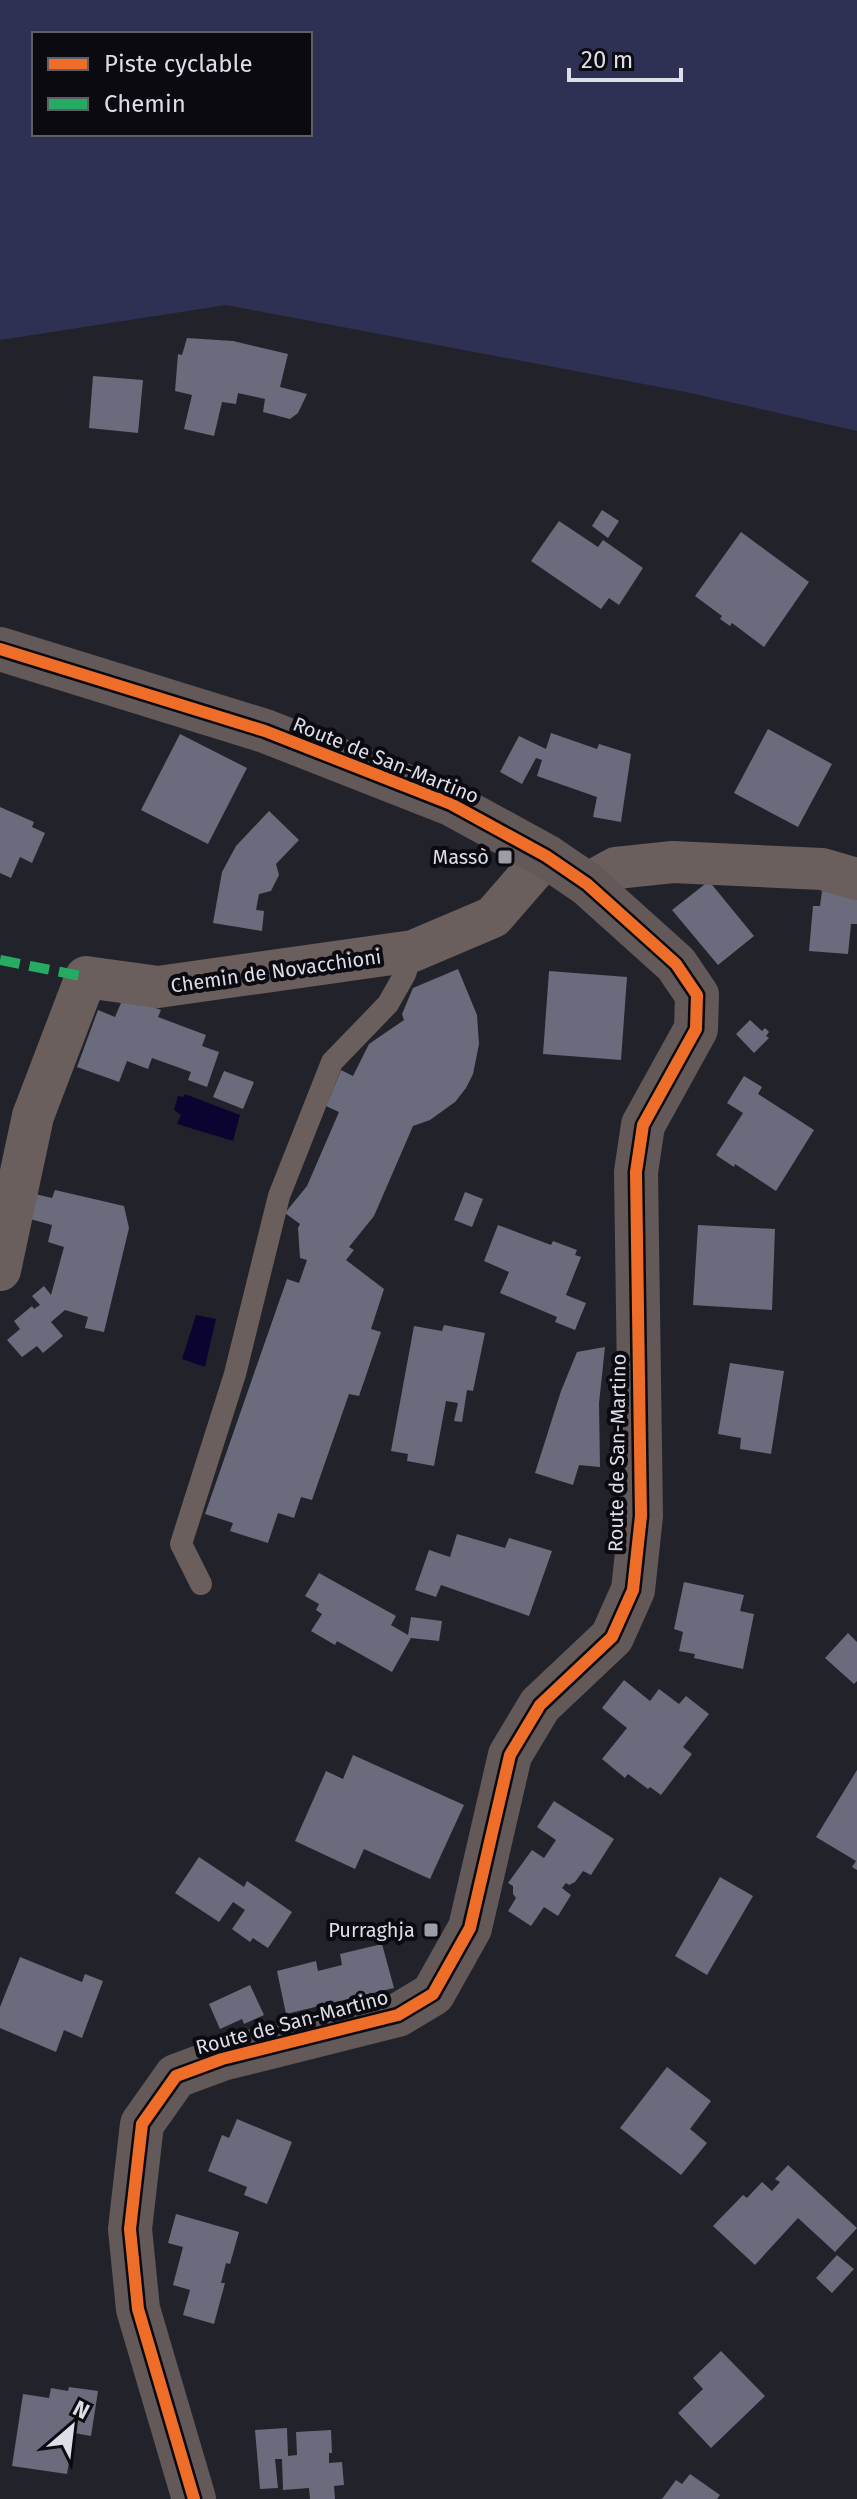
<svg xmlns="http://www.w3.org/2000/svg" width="857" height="2499" viewBox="0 0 857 2499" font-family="'Fira Sans',sans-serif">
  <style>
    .green { fill: #2f3154; fill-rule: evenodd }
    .water { fill: #0c0430 }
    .building { fill: #6a6b7d }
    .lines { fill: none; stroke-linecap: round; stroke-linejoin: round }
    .lane { stroke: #6a5f5c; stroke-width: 22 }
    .street { stroke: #6a5f5c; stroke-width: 42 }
    .secondary { stroke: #625958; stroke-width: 44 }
    .quiet { stroke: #26ab63; stroke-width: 10; stroke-dasharray: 20 10; stroke-linecap: butt }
    .cycleway-casing { stroke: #0a0a10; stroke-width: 17 }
    .cycleway { stroke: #ee6e29; stroke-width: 12 }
    .poi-dot { fill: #9c9da5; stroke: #0a0a10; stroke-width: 3 }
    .labels { text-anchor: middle; stroke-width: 8; stroke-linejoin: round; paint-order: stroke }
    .street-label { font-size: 20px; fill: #dddee7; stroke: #0a0a10 }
    .poi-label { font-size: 20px; fill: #dddee7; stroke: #0a0a10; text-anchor: end }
  </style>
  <rect width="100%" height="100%" fill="#22232a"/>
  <!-- green -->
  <path class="green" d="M0,0H857V431L686,392L226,305L0,340ZM34,34H310V134H34Z"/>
  <!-- water -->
  <path class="water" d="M185,1094L240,1115L233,1141L177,1124L181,1115L174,1110L178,1096L183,1097Z
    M196,1315L216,1319L205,1367L182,1359Z"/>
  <!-- building -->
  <path class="building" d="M187,338L233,341L288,354L280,387L307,394L298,413L290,419L263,412L265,399L238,393L236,404L222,402L214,436L184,429L192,395L175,391L178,354L182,355Z
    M93,376L143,380L138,433L89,428Z
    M602,510L619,521L608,538L592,526Z
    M559,521L598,547L603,540L643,568L619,605L609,598L601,609L531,561Z
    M741,532L809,582L764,647L732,623L730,626L720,619L722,616L695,596Z
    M768,729L832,764L798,827L734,793Z
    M551,733L597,749L599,744L631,754L621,822L593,817L597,797L537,776L542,760L536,758L522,784L500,772L519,736L546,749Z
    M180,734L247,768L208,844L141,810Z
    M0,807L34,822L32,827L45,833L32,863L20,857L11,878L0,873Z
    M269,811L299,840L276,864L279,875L271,891L259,894L256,910L264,911L262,931L213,923L222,872L236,846Z
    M709,881L754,936L718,965L672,910Z
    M822,891L857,896V924H851L848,954L809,951L813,906H820Z
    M458,969L477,1015L479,1044L473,1074L466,1088L455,1102L430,1120L413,1126L374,1216L349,1247L354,1250L346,1260L384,1289L371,1329L381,1332L359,1396L349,1394L312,1500L301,1497L294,1518L278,1513L268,1543L230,1531L233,1523L205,1514L287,1279L299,1283L307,1260L300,1258L298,1228L300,1224L285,1213L307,1186L339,1112L326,1106L341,1070L353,1076L369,1044L404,1020L402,1014L413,988Z
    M549,971L627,977L621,1060L543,1054Z
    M124,996L161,1010L158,1017L206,1035L202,1046L219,1052L207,1087L188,1080L191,1072L152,1058L148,1069L127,1061L119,1082L77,1067L98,1010L115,1017Z
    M750,1020L762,1031L765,1028L769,1032L766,1036L769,1038L754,1053L736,1034Z
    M224,1071L254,1082L243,1109L213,1097Z
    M744,1076L762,1087L758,1094L814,1130L776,1191L735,1164L734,1167L716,1155L743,1113L727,1103Z
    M55,1190L124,1206L129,1228L104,1332L85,1328L88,1317L65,1310L51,1322L63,1336L43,1353L37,1346L22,1357L7,1340L20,1329L14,1321L32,1306L34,1309L40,1305L32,1296L44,1286L51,1295L64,1247L48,1242L52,1225L30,1219L35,1194L52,1198Z
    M465,1192L483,1199L472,1227L454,1220Z
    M498,1225L551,1245L553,1241L577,1250L575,1255L581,1257L566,1295L586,1303L575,1330L555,1322L557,1317L500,1293L509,1272L484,1261Z
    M698,1225L775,1229L772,1310L693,1305Z
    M444,1325L485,1333L473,1391L467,1390L462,1422L454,1421L458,1403L446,1401L434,1466L407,1461L408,1454L391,1451L414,1326L442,1331Z
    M605,1347L599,1403L600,1467L579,1465L573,1485L535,1473L561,1391L577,1352Z
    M730,1363L784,1371L771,1454L740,1449L741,1438L718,1434Z
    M457,1534L505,1548L509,1538L552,1551L529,1616L441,1585L436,1597L415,1590L429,1550L450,1557Z
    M319,1573L396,1616L391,1625L408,1635L411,1617L442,1621L439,1641L411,1638L392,1672L337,1641L335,1645L311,1631L322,1614L316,1610L319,1604L305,1596Z
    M684,1582L744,1595L740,1611L754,1614L743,1669L694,1658L695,1654L679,1651L683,1632L674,1629Z
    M848,1633L857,1642V1681L854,1684L825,1658Z
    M624,1680L650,1701L659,1689L679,1704L686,1696L709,1714L683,1747L692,1754L661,1795L650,1787L648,1789L628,1774L625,1778L602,1759L627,1728L602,1708Z
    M353,1755L464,1805L430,1879L364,1849L355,1869L295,1841L326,1771L343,1779Z
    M857,1770V1870L852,1867L856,1861L816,1837Z
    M554,1801L614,1839L591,1875L583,1871L575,1882L569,1885L566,1883L562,1888L571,1895L558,1916L544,1907L531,1926L508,1911L516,1898L513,1894V1886L508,1883L532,1850L544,1858L556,1840L537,1827Z
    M199,1857L244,1887L247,1881L292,1912L268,1948L253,1938L250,1942L232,1929L245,1910L233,1902L219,1922L175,1893Z
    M720,1877L753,1896L707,1975L675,1956Z
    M382,1944L394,1988L286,2014L277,1971L316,1961L318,1971L342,1965L340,1954Z
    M20,1957L82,1982L85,1974L103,1981L82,2038L64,2030L56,2052L0,2028V2007Z
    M250,1985L264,2015L244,2024L242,2019L220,2029L209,2004Z
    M667,2067L711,2101L690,2129L707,2143L681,2175L620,2128Z
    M237,2119L292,2142L267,2204L244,2195L247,2187L208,2171L222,2135L229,2138Z
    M788,2165L857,2228L835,2252L798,2218L755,2265L713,2226L743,2195L747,2198L762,2182L772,2191L780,2182L775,2179Z
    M176,2214L239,2232L230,2264L226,2263L221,2283H225L214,2324L183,2315L190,2290L173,2285L183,2247L168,2243Z
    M837,2255L854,2269L832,2293L816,2278Z
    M721,2351L765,2396L711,2448L678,2413L703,2389L693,2378Z
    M69,2387L98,2391L91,2436L74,2433L67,2474L12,2466L23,2394L49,2398L51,2388L68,2391Z
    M287,2428L288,2456L297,2455L296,2432L331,2430L332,2453H329V2463L342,2462L344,2485L334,2486L335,2499H310L309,2488L283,2490L282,2459H275L278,2488L260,2489L255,2430Z
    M690,2474L720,2495L717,2499H662L676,2480L682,2484Z"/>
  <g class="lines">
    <!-- lane -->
    <path class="lane" d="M201,1584L181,1544L235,1374L279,1196L332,1062L388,1004L405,974L413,951"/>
    <!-- street -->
    <path class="street" d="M587,884L616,868L673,862L822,869L857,879
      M0,1270L33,1116L86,977L158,987L413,951L493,917L546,856"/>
    <!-- secondary -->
    <path class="secondary" d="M0,649L265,731L451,804L546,856L587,884L676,964L697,995L696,1029L643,1125L636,1172L641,1516L633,1590L612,1637L540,1705L510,1755L470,1928L433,1994L398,2015L222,2059L176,2076L142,2124L130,2229L138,2309L194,2499"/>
    <!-- quiet -->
    <path class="quiet" d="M0,960L86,977"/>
    <defs>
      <path id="cycleway" d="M0,649L265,731L451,804L546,856L587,884L676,964L697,995L696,1029L643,1125L636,1172L641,1516L633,1590L612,1637L540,1705L510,1755L470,1928L433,1994L398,2015L222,2059L176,2076L142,2124L130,2229L138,2309L194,2499"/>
    </defs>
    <!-- cycleway casing -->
    <use href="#cycleway" class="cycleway-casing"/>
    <!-- cycleway -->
    <use href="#cycleway" class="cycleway"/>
  </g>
  <!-- markers -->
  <g class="poi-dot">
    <rect x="497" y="849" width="16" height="16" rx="4"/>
    <rect x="423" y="1922" width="16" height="16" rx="4"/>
  </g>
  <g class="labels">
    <!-- street labels -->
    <g class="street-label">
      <text transform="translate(386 760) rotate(22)" y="7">Route de San-Martino</text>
      <text transform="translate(276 971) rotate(-8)" y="7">Chemin de Novacchioni</text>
      <text transform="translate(617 1453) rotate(-89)" y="7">Route de San-Martino</text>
      <text transform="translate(292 2022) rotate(-15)" y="7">Route de San-Martino</text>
    </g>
    <!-- poi labels -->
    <g class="poi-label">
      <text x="489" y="864">Massò</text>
      <text x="415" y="1937">Purraghja</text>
    </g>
  </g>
  <!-- legend -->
  <rect x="32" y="32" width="280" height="104" fill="#0a0a10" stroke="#5e5f66" stroke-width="2"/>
  <rect x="48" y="58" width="40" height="12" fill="#ee6e29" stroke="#5e5f66" stroke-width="2"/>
  <text x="104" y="72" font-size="24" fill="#dddee7">Piste cyclable</text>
  <rect x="48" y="98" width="40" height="12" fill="#26ab63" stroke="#5e5f66" stroke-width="2"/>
  <text x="104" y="112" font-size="24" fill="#dddee7">Chemin</text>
  <!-- north arrow -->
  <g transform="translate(72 2427) rotate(28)" stroke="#0a0a10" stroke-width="6" paint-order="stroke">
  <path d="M0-6L14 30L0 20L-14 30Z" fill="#dddee7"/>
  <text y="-12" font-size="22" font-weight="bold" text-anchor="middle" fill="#dddee7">N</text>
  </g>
  <!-- scale -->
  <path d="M569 68v12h112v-12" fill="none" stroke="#dddee7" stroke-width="4"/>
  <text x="581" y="68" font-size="24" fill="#dddee7" stroke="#0a0a10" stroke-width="6" paint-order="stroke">20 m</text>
</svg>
